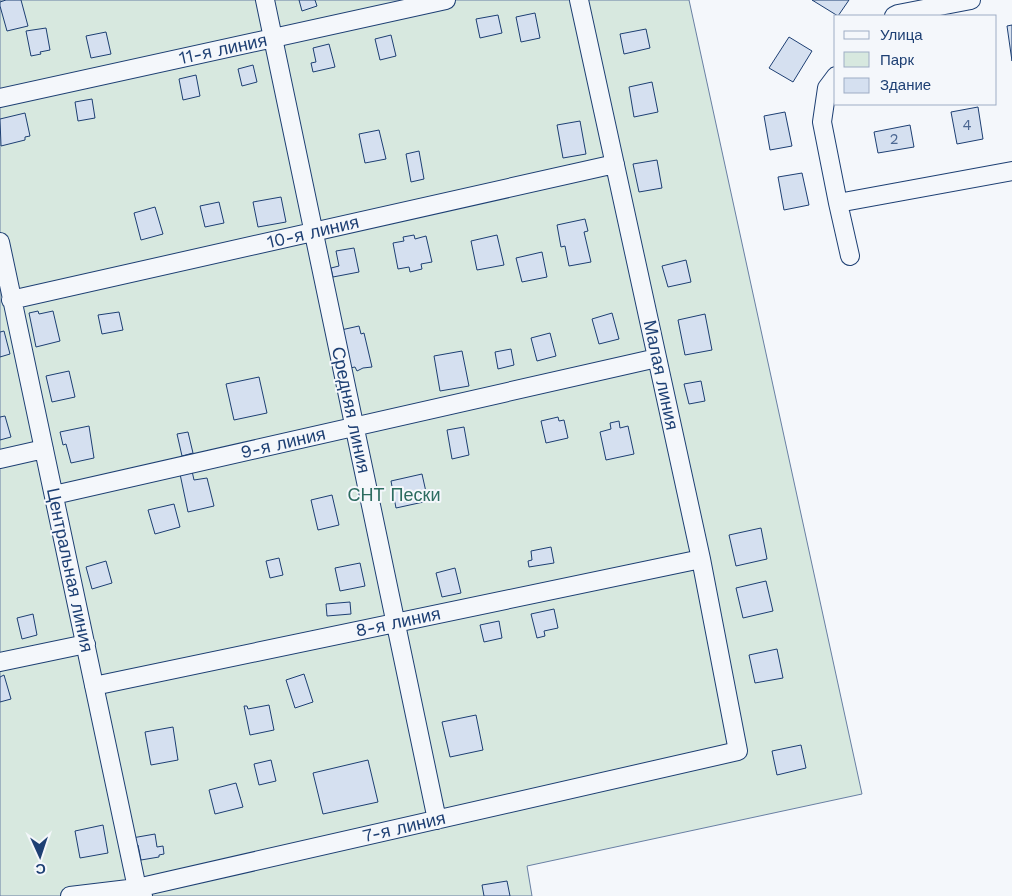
<svg xmlns="http://www.w3.org/2000/svg" width="1012" height="896" viewBox="0 0 1012 896" font-family="'Work Sans',sans-serif">
  <style>
    .green { fill: #d7e8df; stroke: #687fa3 }
    .building { fill: #d5e0f0; stroke: #1d3f73 }
    .lines { fill: none; stroke-linecap: round; stroke-linejoin: round }
    .minor-casing { stroke: #1d3f73; stroke-width: 20 }
    .minor { stroke: #f4f7fb; stroke-width: 18 }
    .labels { text-anchor: middle; stroke-width: 4; stroke-linejoin: round; paint-order: stroke }
    .number-label { font-size: 15px; fill: #4b6792 }
    .street-label { font-size: 18px; fill: #1d3f73; stroke: #f4f7fb }
    .park-label { font-size: 18px; fill: #2c6c60; stroke: #f4f7fb }
  </style>
  <rect width="100%" height="100%" fill="#f4f7fb"/>
  <!-- green -->
  <path class="green" d="M0,0H689L862,794L527,866L532,896H0Z"/>
  <!-- building -->
  <path class="building" d="M6,0H21L28,26L7,31L0,6V2Z
    M299,0H315L317,6L302,11Z
    M812,0H849L838,16Z
    M535,13L540,38L521,42L516,17Z
    M498,15L502,33L480,38L476,19Z
    M1012,25V61L1007,26Z
    M46,28L50,50L40,52L41,54L31,56L26,31Z
    M646,29L650,48L624,54L620,34Z
    M106,32L111,54L91,58L86,36Z
    M391,35L396,56L380,60L375,39Z
    M789,37L812,51L793,82L769,68Z
    M329,44L335,67L313,72L311,63L316,62L313,48Z
    M253,65L257,82L242,86L238,69Z
    M196,75L200,96L183,100L179,79Z
    M652,82L658,112L634,117L629,87Z
    M92,99L95,118L78,121L75,102Z
    M978,107L983,139L957,144L951,112Z
    M785,112L792,146L770,150L764,116Z
    M25,113L30,136L25,137V140L1,146L0,119Z
    M580,121L586,154L563,158L557,125Z
    M910,125L914,147L878,153L874,132Z
    M379,130L386,159L365,163L359,134Z
    M419,151L424,179L411,182L406,154Z
    M657,160L662,188L639,192L633,164Z
    M802,173L809,205L784,210L778,177Z
    M281,197L286,222L258,227L253,202Z
    M219,202L224,223L205,227L200,206Z
    M155,207L163,234L141,240L134,213Z
    M585,219L588,231L584,232L591,262L569,266L565,246L561,247L557,225Z
    M414,235L415,239L426,236L432,262L421,264L422,269L410,272L409,267L398,269L393,243L404,241L403,237Z
    M497,235L504,265L477,270L471,241Z
    M354,248L359,272L333,277L331,268L339,266L336,251Z
    M542,252L547,277L522,282L516,258Z
    M686,260L691,282L668,287L662,266Z
    M38,311L39,314L53,311L60,341L36,347L29,313Z
    M119,312L123,330L102,334L98,315Z
    M612,313L619,339L599,344L592,319Z
    M705,314L712,350L685,355L678,320Z
    M359,326L361,334L364,333L372,367L363,368L357,371L355,367L350,368L341,330Z
    M4,331L10,354L0,357V332Z
    M550,333L556,356L537,361L531,338Z
    M511,349L514,365L498,369L495,352Z
    M462,351L469,386L440,391L434,356Z
    M69,371L75,397L52,402L46,376Z
    M259,377L267,413L234,420L226,384Z
    M701,381L705,401L689,404L684,384Z
    M5,416L11,437L0,440V417Z
    M558,417L559,421L564,420L568,438L546,443L541,421Z
    M619,421L620,428L628,426L634,454L606,460L600,432L611,429L610,423Z
    M89,426L94,458L71,463L66,444L63,445L60,432Z
    M464,427L469,455L452,459L447,430Z
    M188,432L193,453L182,456L177,434Z
    M192,471L194,480L207,478L214,506L188,512L180,474Z
    M422,474L428,501L396,508L391,481Z
    M332,495L339,525L318,530L311,500Z
    M174,504L180,527L155,534L148,510Z
    M761,528L767,559L736,566L729,535Z
    M551,547L554,563L529,567L528,561L532,560L531,551Z
    M279,558L283,575L270,578L266,561Z
    M106,561L112,583L92,589L86,567Z
    M360,563L365,586L340,591L335,568Z
    M455,568L461,593L442,597L436,573Z
    M766,581L773,611L743,618L736,588Z
    M350,602L351,614L327,616L326,604Z
    M554,609L558,628L544,631L545,636L537,638L531,614Z
    M33,614L37,635L22,639L17,618Z
    M499,621L502,638L484,642L480,625Z
    M777,649L783,678L755,683L749,655Z
    M304,674L313,702L295,708L286,680Z
    M4,675L11,699L0,702V677Z
    M269,705L274,730L250,735L244,706H247L248,709Z
    M476,715L483,750L450,757L442,722Z
    M173,727L178,760L151,765L145,732Z
    M801,745L806,768L777,775L772,751Z
    M271,760L276,781L259,785L254,764Z
    M368,760L378,802L323,814L313,773Z
    M236,783L243,807L215,814L209,790Z
    M103,825L108,853L80,858L75,831Z
    M155,834L157,847L163,846L164,854L159,855V857L141,860L138,845L134,846L132,838Z
    M507,881L510,896H484L482,885Z"/>
  <g class="lines">
    <defs>
      <path id="minor" d="M265,0L437,820
        M894,16L898,14L971,0
        M836,76L827,88L822,122L838,203L850,256
        M0,98L446,0
        M838,203L1012,171
        M0,242L137,888L143,896
        M11,300L615,164
        M0,459L44,449
        M54,495L657,358
        M0,662L86,644
        M94,686L701,559
        M70,896L137,888L738,751L701,559L579,0"/>
    </defs>
    <!-- minor casing -->
    <use href="#minor" class="minor-casing"/>
    <!-- minor -->
    <use href="#minor" class="minor"/>
  </g>
  <g class="labels">
    <!-- number labels -->
    <g class="number-label">
      <text x="967" y="130">4</text>
      <text x="894" y="144">2</text>
    </g>
    <!-- street labels -->
    <g class="street-label">
      <text transform="translate(223 49) rotate(-12)" y="6">11-я линия</text>
      <text transform="translate(313 232) rotate(-13)" y="6">10-я линия</text>
      <text transform="translate(661 375) rotate(78)" y="6">Малая линия</text>
      <text transform="translate(351 410) rotate(78)" y="6">Средняя линия</text>
      <text transform="translate(283 443) rotate(-13)" y="6">9-я линия</text>
      <text transform="translate(70 570) rotate(78)" y="6">Центральная линия</text>
      <text transform="translate(398 622) rotate(-12)" y="6">8-я линия</text>
      <text transform="translate(404 827) rotate(-13)" y="6">7-я линия</text>
    </g>
    <!-- park labels -->
    <g class="park-label">
      <text x="394" y="501">СНТ Пески</text>
    </g>
  </g>
  <!-- legend -->
  <rect x="834" y="15" width="162" height="90" fill="#f4f7fb" stroke="#9eadc5"/>
  <rect x="844" y="31" width="25" height="8" fill="#f4f7fb" stroke="#9eadc5"/>
  <text x="880" y="40" font-size="15" fill="#1d3f73">Улица</text>
  <rect x="844" y="52" width="25" height="15" fill="#d7e8df" stroke="#9eadc5"/>
  <text x="880" y="65" font-size="15" fill="#1d3f73">Парк</text>
  <rect x="844" y="78" width="25" height="15" fill="#d5e0f0" stroke="#9eadc5"/>
  <text x="880" y="90" font-size="15" fill="#1d3f73">Здание</text>
  <!-- north arrow -->
  <g transform="translate(40 856) rotate(177)" stroke="#f4f7fb" stroke-width="4" paint-order="stroke">
  <path d="M0-4L9 19L0 12L-9 19Z" fill="#1d3f73"/>
  <text y="-8" font-size="14" font-weight="bold" text-anchor="middle" fill="#1d3f73">С</text>
  </g>
</svg>
